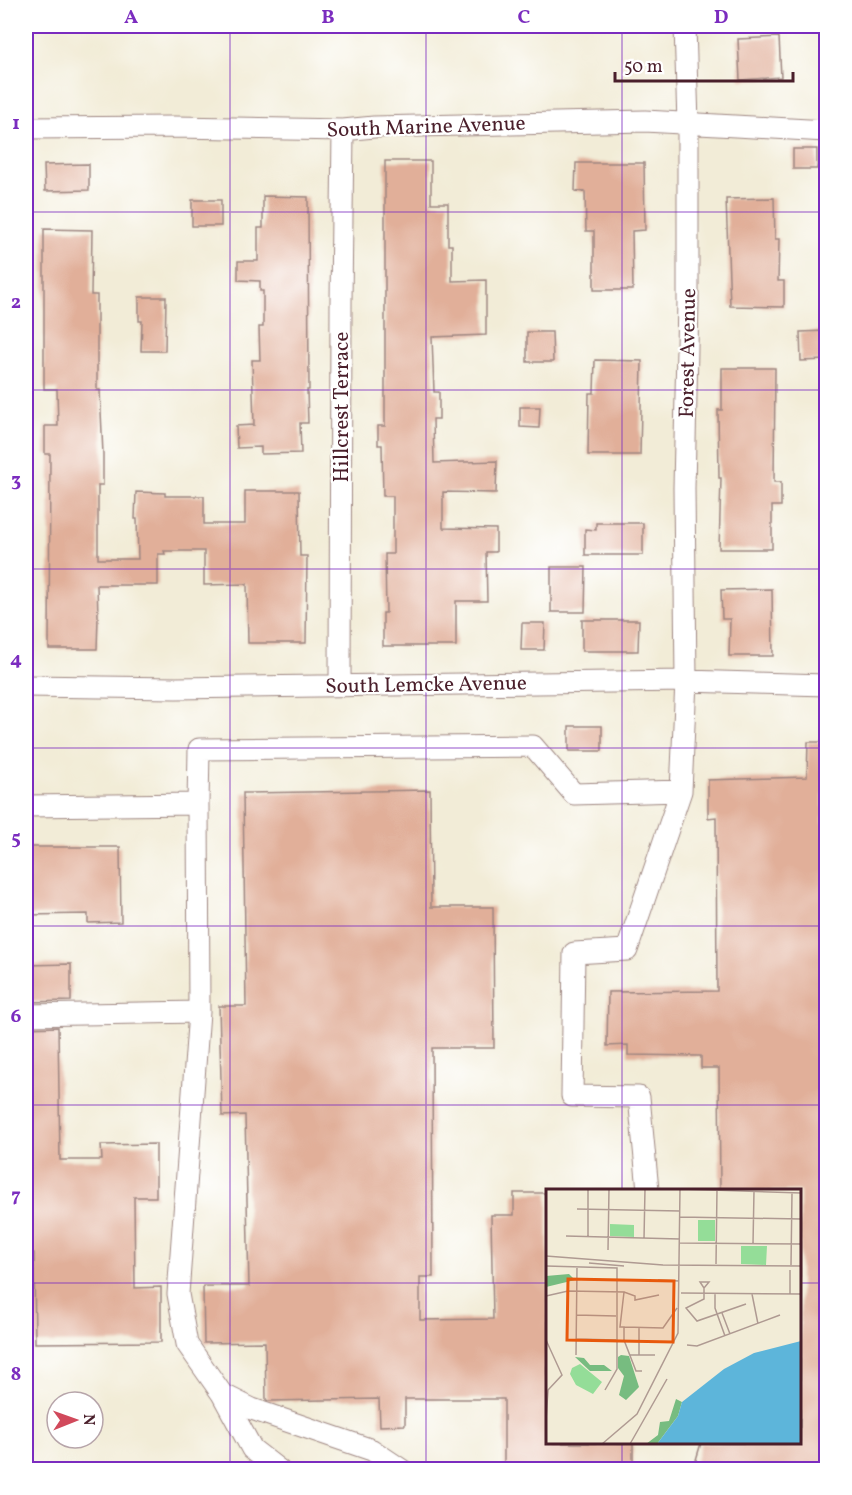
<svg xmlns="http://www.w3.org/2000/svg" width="852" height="1495" viewBox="0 0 852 1495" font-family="Vollkorn,serif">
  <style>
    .building { fill: #e1af99 }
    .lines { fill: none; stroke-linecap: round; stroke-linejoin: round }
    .minor-casing { stroke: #9e8681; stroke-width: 23 }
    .minor { stroke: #fff; stroke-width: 21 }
    .grid { fill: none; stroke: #7b2cbf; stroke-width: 1.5; stroke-opacity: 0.55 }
    .labels { text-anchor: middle; stroke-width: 4.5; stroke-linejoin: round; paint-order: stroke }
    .street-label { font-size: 21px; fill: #4a1f2b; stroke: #fff }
    .inset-road { fill: none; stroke: #af9a92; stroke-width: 1.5 }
    .view { fill: #e8590c; fill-opacity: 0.15; stroke: #e8590c; stroke-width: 3 }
    .inset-edge { fill: none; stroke: #4a1f2b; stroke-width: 3 }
    .neatline { fill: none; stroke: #7b2cbf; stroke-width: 2 }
    .grid-label { font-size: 20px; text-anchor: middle; font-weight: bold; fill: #7b2cbf }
  </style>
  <rect width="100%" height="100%" fill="#fff"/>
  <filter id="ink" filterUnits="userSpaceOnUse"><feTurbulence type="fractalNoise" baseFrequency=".0167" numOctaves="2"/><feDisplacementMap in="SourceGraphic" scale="12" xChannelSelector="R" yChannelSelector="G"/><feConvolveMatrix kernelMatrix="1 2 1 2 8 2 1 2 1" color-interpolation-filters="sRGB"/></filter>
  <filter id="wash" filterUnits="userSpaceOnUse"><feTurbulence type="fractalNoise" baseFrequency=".008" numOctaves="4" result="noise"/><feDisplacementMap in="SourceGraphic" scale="24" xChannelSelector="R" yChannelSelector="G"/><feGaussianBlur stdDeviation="1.35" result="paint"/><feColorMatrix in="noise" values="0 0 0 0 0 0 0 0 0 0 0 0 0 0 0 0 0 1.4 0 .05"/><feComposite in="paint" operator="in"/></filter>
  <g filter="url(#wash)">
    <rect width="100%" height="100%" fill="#f2ecd7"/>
    <g id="blocks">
      <!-- building -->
      <path class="building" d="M779,37L781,77L740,80L738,39Z
        M793,149H817V169H793Z
        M385,161H431V203H448V245H452V281L486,280V335L432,337L434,392H439V419H433L434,463L497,461L496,493L443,492V528L496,529V552H486L487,601H456V646H383V613H386L385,554H393V496H383L382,445H378V426H385Z
        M576,163H644L645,230L632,231L633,290H594V231H586L585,192L575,191Z
        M89,164V190L45,191L44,165Z
        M263,196L308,197L309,390H307L308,423H300L301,453L261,454V447L237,448L236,426L254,425L252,360H260L259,327H263V291H260V281L238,280V261H258V228H263Z
        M774,198L775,239H779L778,281H784V307L730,306L726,199Z
        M192,200H221V226H192Z
        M44,229L92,230L91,295H97V390H100L103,454V485H98V559H138L137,519H135L136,492L165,493V496H204V524H245V491H299L300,556H307L306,643H248L247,584L204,585V551H164L165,554H158V585H97L98,617L97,649H49L50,454H45V426H58L57,389H44Z
        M139,297H166L165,351H141L142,321H139Z
        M826,331V360L801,361L800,332Z
        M527,332H552L553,362H527Z
        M595,360L642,361L640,455H588L589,393H594Z
        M722,368H775L774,482H781V506H772V549H719L721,478H719L718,410H722Z
        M520,407H540L539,428L520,427Z
        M596,523H643V555H585V529L596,530Z
        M551,567H586L585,612H551Z
        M772,589L773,656H729L730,619H722L721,590Z
        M582,620H639L638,651H582Z
        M522,623H545L544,650H521Z
        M569,726H602V751H569Z
        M808,742H826V777H823V835H826V1470H693L701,1443H800V1191H720L719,1068H701V1056L628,1055V1045L607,1046L608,992L717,991L716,817L708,818V780L807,777Z
        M430,790L431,907H493L494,1048H432L433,1277H420V1320L493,1319L491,1215H514V1193H548V1443H633V1470H504V1399H405V1425L380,1426L379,1399L269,1401L266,1400L265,1342L204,1343L203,1286H249L245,1115L222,1116L219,1006H246L243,793Z
        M26,847H120L121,922L88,923V914L26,915Z
        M71,964V1001L26,1002V965Z
        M58,1027L60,1160H102L101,1145L156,1144V1197H134L135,1288L161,1287V1342L35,1343L34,1253L26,1254V1028Z"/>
    </g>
  </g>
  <g filter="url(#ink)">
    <use href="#blocks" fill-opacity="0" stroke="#9e8681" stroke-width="1.5"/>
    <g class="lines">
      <defs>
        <path id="minor" d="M26,128L175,127L343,130L374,127L645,121L826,131
          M340,685L341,302L343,130
          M26,686L176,688L686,681L826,685
          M198,804L199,1012L178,1294L187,1344L222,1394L252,1409L372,1450L402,1470
          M26,806L198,804L199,749L533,746L574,794L681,791L686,681L684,488L688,301V124L685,26
          M26,1015L199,1012
          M648,1190L639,1097L572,1096L574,953L627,950L681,791
          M222,1394L252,1449L279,1470"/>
      </defs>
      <!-- minor casing -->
      <use href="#minor" class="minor-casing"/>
      <!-- minor -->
      <use href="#minor" class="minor"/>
    </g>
  </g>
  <!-- grid -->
  <path class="grid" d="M230,26V1470M426,26V1470M622,26V1190M26,212H826M26,390H826M26,569H826M26,748H826M26,926H826M26,1105H826M26,1283H548M800,1283H826M622,1442V1470"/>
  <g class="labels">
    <!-- street labels -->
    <g class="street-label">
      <text transform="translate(426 126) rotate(-2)" y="7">South Marine Avenue</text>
      <text transform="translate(687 353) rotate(-89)" y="7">Forest Avenue</text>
      <text transform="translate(341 407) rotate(-90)" y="7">Hillcrest Terrace</text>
      <text transform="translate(426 684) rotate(-1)" y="7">South Lemcke Avenue</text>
    </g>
  </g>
  <!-- overview -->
  <g transform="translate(546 1189)">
    <rect width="255" height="255" fill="#f2ecd7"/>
    <path d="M152,31H169V52H152ZM64,35L88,36V48L64,47ZM195,57H221L220,76L195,75ZM34,175L56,193L47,205L30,196L24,185L26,179Z" fill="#94dd98"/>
    <path d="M23,85L29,91L0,98V87ZM75,166L83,167L93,198L80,211L73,206L78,187L72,179V168ZM29,168L38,169L44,176H58L66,182H44ZM130,210L136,213L132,227L111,255H100L112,246L114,233L123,232Z" fill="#77bc80"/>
    <path d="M255,152V255H111L132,227L136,213L178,180L208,164Z" fill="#5db5da"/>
    <path class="inset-road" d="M135,0L255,4M31,20L134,22M134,28L255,30M20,47L134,50M42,48V0M98,50L99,0M134,54L255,55M207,55L208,2M62,61L63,0M0,67L117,76L255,77M43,74L78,77M170,75L171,0M245,76L246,4M0,77L71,79V180L59,201M112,91L133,92M158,99L154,93H163L158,99V110L140,119L151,132L200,115M78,103L89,107V111L113,106M135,104L255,105M169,104V119L179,147M206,105L212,135M244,105V81M0,107L22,102L78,103L74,138H78V151L90,182H96M176,124L184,145M30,126L70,127M78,138L117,139L131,119M30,150L70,151M0,151L16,186L2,201L0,231M141,156L151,157L234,126M30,166L31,78M84,166H109M93,166V138M0,232V255M56,255L91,225L132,144L134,0M84,255L121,190"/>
    <path class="view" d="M22,90L128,92L127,153L21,151Z"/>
    <rect width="255" height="255" class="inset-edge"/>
  </g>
  <!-- margin -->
  <rect width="852" height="1495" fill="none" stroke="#fff" stroke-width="66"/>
  <!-- north arrow -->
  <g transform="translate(75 1420) rotate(89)"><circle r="28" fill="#ffffff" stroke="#b7a5aa" stroke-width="1.5"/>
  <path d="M0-4.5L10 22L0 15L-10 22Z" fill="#d1495b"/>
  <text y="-9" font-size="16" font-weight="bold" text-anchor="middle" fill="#4a1f2b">N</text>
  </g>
  <!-- scale -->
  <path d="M615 72v9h178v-9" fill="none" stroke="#4a1f2b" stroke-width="3"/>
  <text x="624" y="72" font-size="18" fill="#4a1f2b" stroke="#ffffff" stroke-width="4.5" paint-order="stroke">50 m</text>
  <rect x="33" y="33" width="786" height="1429" class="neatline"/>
  <g class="grid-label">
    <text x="131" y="23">A</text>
    <text x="328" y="23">B</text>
    <text x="524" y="23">C</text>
    <text x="721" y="23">D</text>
    <text x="16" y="129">1</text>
    <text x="16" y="308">2</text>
    <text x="16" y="486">3</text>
    <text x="16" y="665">4</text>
    <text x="16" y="844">5</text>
    <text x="16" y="1022">6</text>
    <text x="16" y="1201">7</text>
    <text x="16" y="1380">8</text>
  </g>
</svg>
